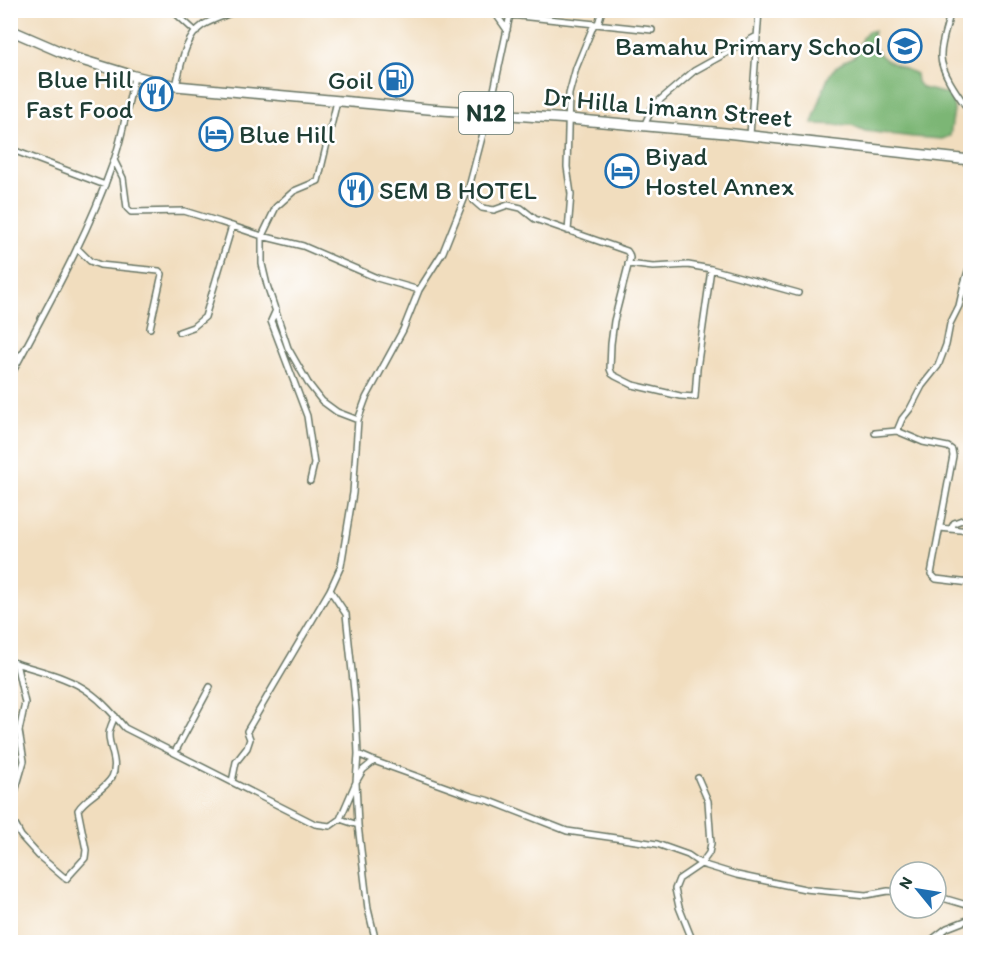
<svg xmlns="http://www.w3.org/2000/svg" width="981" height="953" viewBox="0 0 981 953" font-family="Itim,sans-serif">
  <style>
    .forest { fill: #7bb674; stroke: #4d7a54; stroke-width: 1.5 }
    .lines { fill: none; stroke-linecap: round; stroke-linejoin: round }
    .minor-casing { stroke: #687564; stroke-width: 8 }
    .trunk-casing { stroke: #687564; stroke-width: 12 }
    .minor { stroke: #fff; stroke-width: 5 }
    .trunk { stroke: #fff; stroke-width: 9 }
    .labels { text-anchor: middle; stroke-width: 5; stroke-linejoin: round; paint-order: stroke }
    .shield { fill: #fff; stroke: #627771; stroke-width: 1.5 }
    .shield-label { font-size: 24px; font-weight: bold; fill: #1f3d34 }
    .poi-label { font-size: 26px; fill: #1f3d34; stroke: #fff; text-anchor: end }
    .street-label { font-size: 26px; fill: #1f3d34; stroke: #fff }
  </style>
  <rect width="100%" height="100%" fill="#fff"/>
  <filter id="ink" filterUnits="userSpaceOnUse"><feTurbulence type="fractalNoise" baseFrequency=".0167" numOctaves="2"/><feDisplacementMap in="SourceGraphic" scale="12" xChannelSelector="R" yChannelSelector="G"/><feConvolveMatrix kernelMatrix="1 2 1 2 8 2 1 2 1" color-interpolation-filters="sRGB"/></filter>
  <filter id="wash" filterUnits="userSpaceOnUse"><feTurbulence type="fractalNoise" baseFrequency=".008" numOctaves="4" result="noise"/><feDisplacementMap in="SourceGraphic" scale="24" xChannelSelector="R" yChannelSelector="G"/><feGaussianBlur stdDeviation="1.35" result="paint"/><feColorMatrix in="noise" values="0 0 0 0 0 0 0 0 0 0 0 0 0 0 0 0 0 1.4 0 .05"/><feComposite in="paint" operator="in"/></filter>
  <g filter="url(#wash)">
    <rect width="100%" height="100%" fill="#f1ddbe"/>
    <!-- forest -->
    <path class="forest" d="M868,31H874L872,42C883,65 896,63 916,74L917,82L922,88L952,95L954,110L950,136L942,139L913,137L865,131L852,125L813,124C813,117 816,113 818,106C829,78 824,70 855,56L862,38Z"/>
  </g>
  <g filter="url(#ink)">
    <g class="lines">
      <defs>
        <path id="minor" d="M172,10L196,32
          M493,10L507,30
          M951,10C948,24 940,44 941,57C941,73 961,99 970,112
          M510,15L652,30
          M598,24L602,10
          M176,86C181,66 184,38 203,25C213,19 227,15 238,10
          M337,101L318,181L294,191L276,207L262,236V264L267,285L288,348L308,383L322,401L337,412L358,420
          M644,126L653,106L694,71L757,36
          M750,135L759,10
          M10,149L105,185
          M114,160L123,178L127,208L131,212L184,211L220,222L262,236L303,246L377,278L419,290
          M469,187L474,201L482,208L494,210L508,205L521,208L535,219L627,251L629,254L630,258L614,321L611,344L610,369L612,374L615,376L633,385L680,396L695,397L697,369L711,269
          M568,231L571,194L567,167L569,94L576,68L594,24
          M77,248L90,261L100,265L159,271L162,274L150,328
          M628,264L653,267L688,265L711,269L798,293
          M964,292L970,283
          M276,310L271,321L307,416L314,464L310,481
          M179,332L193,327L205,317L232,226
          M10,361L20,355
          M10,377C47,307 87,237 113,163C122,139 126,112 132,87L134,76
          M897,431L902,419L910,409L922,386L938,366L946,345L950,324L959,306L964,284L970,265
          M875,433L897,431L923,442L948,447L952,450L953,456L931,574L936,579L970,583
          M940,528L970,531
          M951,529L954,523L970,517
          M10,661C36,671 66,675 89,692C103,702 114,715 125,728L315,824L330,826L340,819L356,782L363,770L374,761L471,796L490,801L567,831L657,844L688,855L701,864L737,875L805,889L866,895L888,891L900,892
          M16,663L25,703L19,731L24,761L14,795V823L21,836L39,856L66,879L85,858L86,850L78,810C86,797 104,791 112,777C119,762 109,749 109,735C109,728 113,722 115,716
          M175,752L210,687
          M358,754L374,761
          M232,782L236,762L247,748L250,739L247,731L330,590
          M340,819L358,825
          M936,896L970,906
          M376,942L368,909L358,825L356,782L358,754L356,710L346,614L330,590L341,566L353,493L358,420L366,398L403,330L419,290L443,252L469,187L493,95L511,10
          M692,942L691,937L679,907L675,889L679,879L701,864L709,853L711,843L708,801L698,778
          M929,942L947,928L970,919"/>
        <path id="trunk" d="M10,30L75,58L134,76L176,86L428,109L569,119L725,133L970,160"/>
      </defs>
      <!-- minor casing -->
      <use href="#minor" class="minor-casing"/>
      <!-- trunk casing -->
      <use href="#trunk" class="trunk-casing"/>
      <!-- minor -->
      <use href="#minor" class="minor"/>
      <!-- trunk -->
      <use href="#trunk" class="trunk"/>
    </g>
  </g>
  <!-- icons -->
  <defs>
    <symbol id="school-ring" viewBox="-11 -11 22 22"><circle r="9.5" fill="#fff" stroke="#1f6fb2" stroke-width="1.5"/><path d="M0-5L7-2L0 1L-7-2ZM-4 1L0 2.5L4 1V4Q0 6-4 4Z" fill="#1f6fb2"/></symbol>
    <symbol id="fuel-ring" viewBox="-11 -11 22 22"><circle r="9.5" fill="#fff" stroke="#1f6fb2" stroke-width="1.5"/><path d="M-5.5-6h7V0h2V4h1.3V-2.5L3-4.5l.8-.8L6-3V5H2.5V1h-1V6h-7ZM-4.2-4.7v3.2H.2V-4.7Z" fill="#1f6fb2"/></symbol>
    <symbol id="restaurant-ring" viewBox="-11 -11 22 22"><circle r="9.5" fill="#fff" stroke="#1f6fb2" stroke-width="1.5"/><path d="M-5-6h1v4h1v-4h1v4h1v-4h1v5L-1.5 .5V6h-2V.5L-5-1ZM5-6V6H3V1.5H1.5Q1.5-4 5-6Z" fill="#1f6fb2"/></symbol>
    <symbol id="hotel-ring" viewBox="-11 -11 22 22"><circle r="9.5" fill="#fff" stroke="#1f6fb2" stroke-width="1.5"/><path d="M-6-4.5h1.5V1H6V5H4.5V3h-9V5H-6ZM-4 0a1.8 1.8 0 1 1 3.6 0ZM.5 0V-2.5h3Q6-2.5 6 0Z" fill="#1f6fb2"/></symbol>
  </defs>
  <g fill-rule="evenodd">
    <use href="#school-ring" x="886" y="27" width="38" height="38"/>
    <use href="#fuel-ring" x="377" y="61" width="38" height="38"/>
    <use href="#restaurant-ring" x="137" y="75" width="38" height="38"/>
    <use href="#hotel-ring" x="197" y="115" width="38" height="38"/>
    <use href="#hotel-ring" x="603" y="152" width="38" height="38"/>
    <use href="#restaurant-ring" x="337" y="171" width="38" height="38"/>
  </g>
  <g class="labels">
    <!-- shield labels -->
    <rect class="shield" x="459" y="92" width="54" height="42" rx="4.5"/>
    <g class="shield-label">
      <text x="486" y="121">N12</text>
    </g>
    <!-- poi labels -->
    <g class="poi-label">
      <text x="882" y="55">Bamahu Primary School</text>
      <text x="133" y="88">Blue Hill<tspan x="133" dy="30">Fast Food</tspan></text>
      <text x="373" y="89">Goil</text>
      <text x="239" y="143" text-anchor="start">Blue Hill</text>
      <text x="645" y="165" text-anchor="start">Biyad<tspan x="645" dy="30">Hostel Annex</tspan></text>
      <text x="379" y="199" text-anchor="start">SEM B HOTEL</text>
    </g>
    <!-- street labels -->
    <g class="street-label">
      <text transform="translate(668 107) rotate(5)" y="9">Dr Hilla Limann Street</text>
    </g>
  </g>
  <!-- margin -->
  <rect width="981" height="953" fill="none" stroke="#fff" stroke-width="36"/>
  <!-- north arrow -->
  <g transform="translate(918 890) rotate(300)"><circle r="28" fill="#ffffff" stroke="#a5b1ae" stroke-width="1.5"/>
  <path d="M0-4.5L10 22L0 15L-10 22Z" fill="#1f6fb2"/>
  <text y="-9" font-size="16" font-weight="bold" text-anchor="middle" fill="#1f3d34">N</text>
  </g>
</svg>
